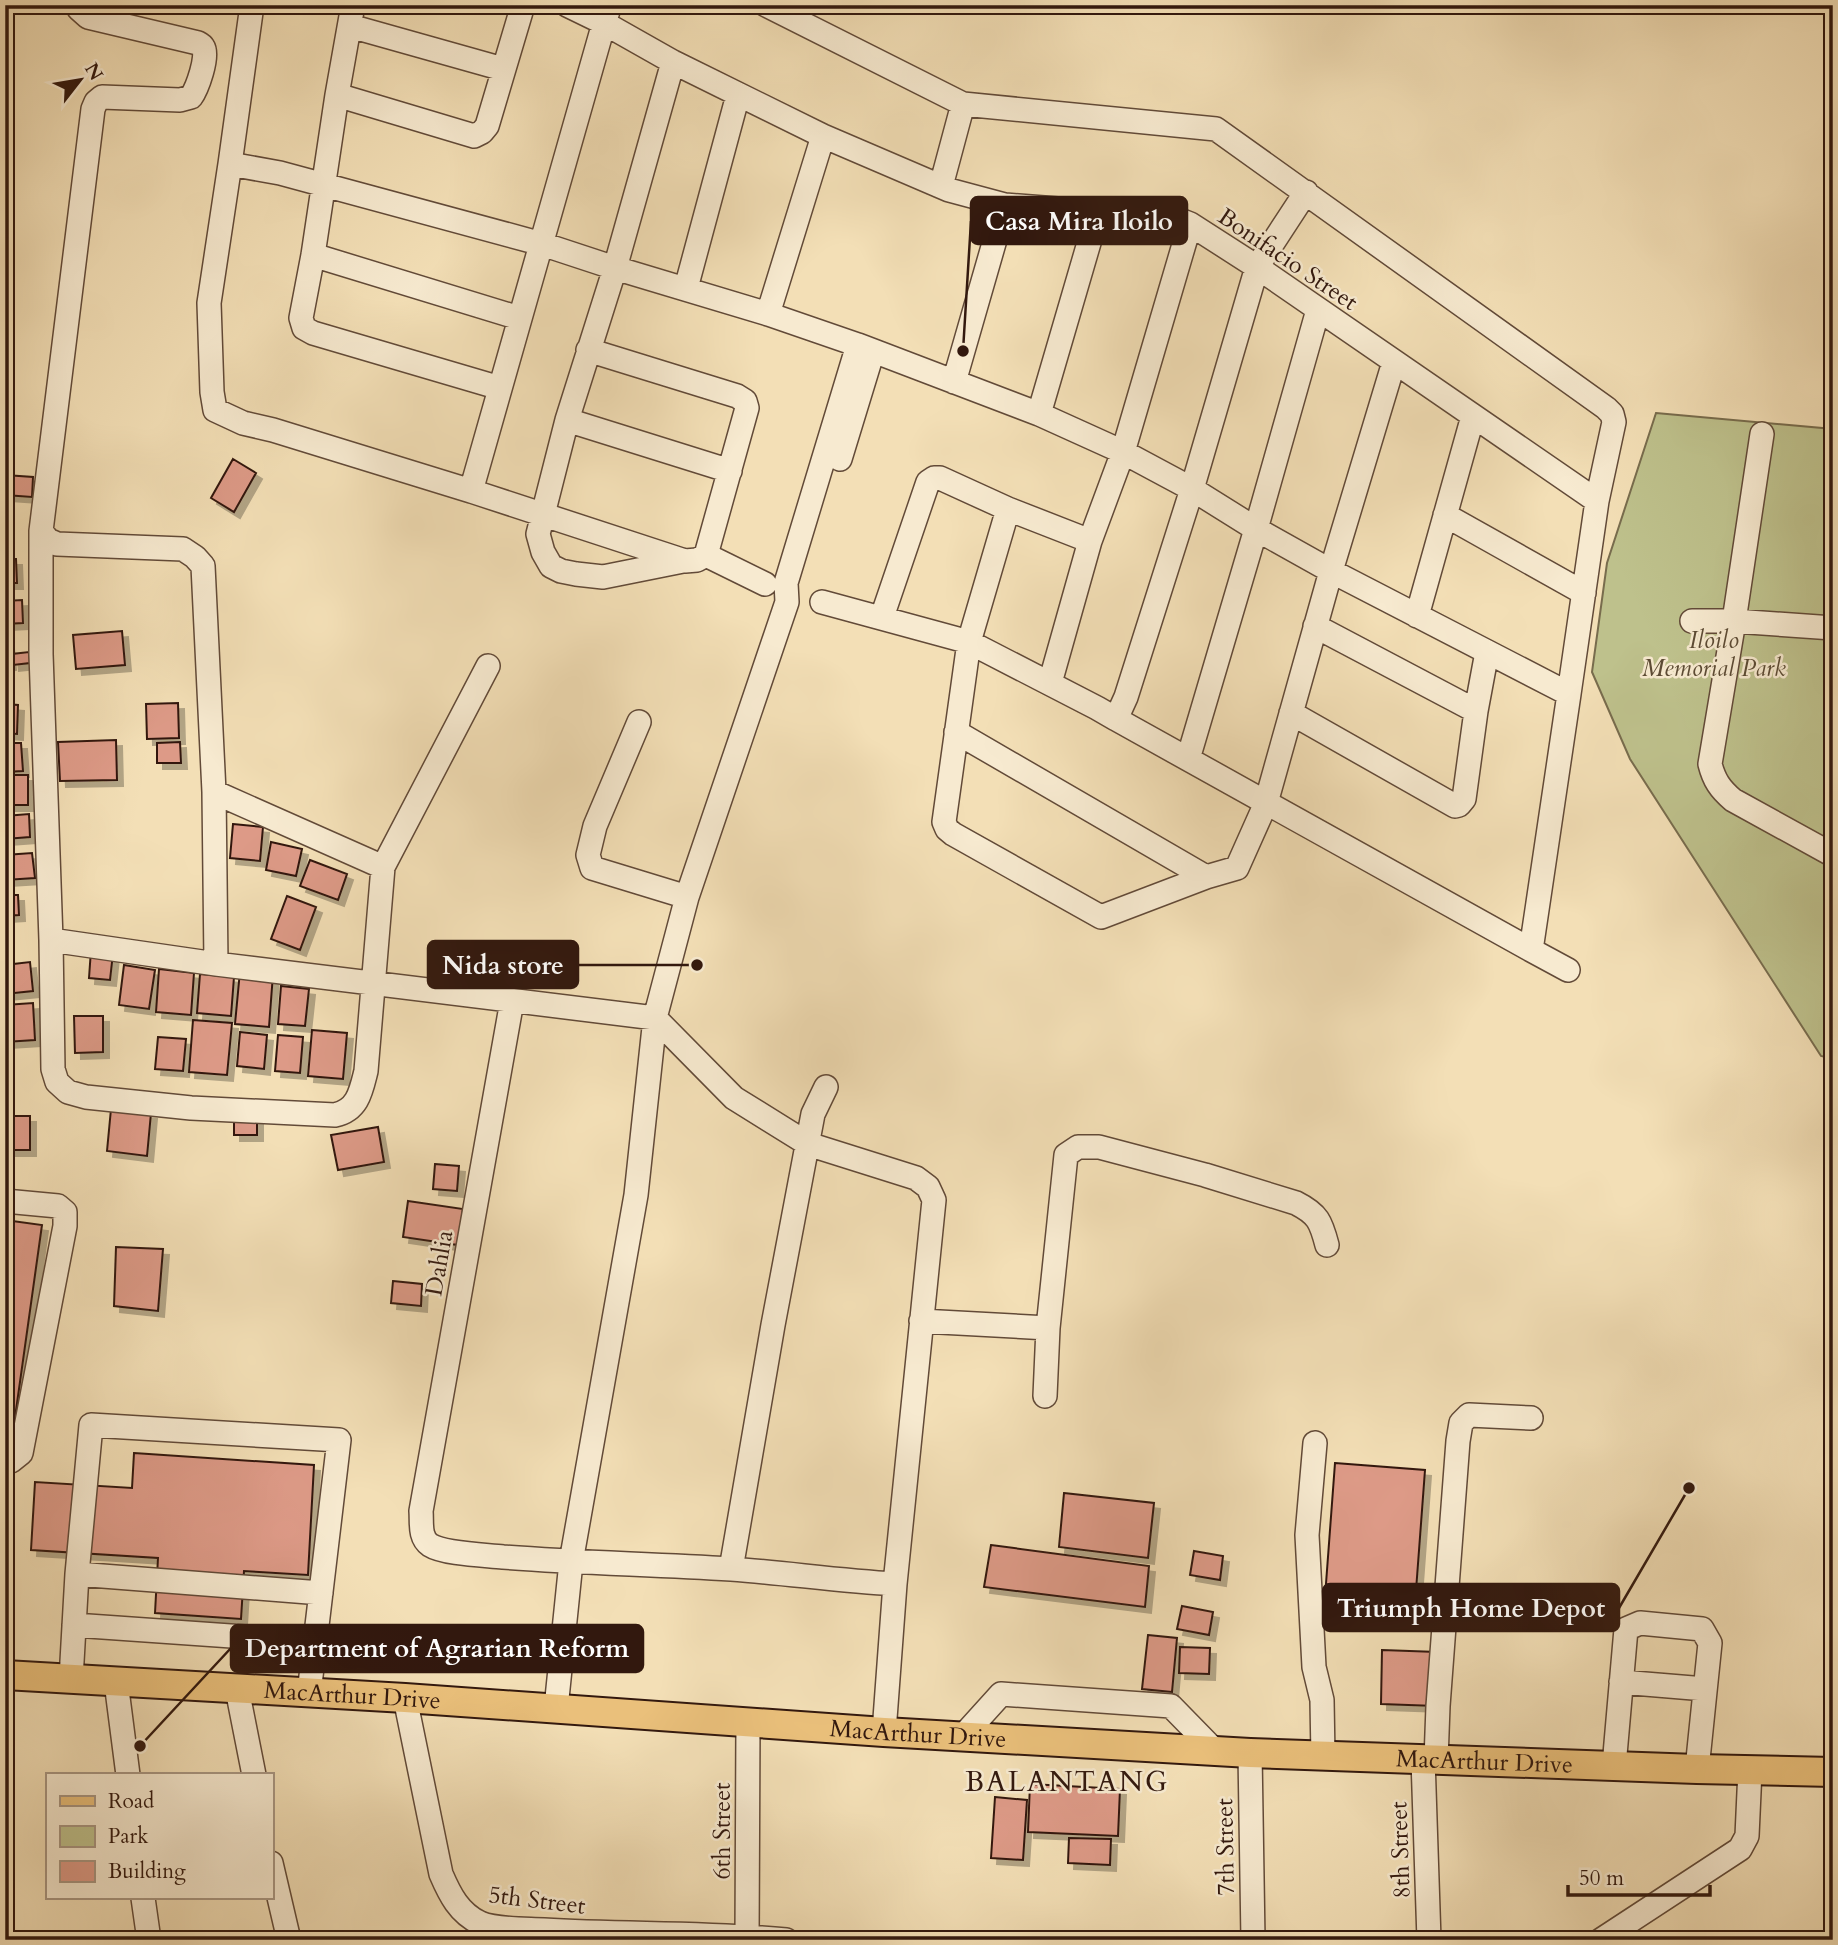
<svg xmlns="http://www.w3.org/2000/svg" width="1838" height="1945" viewBox="0 0 1838 1945" font-family="Cardo,serif">
  <style>
    .green { fill: #bec18c; stroke: #786c4d; stroke-width: 2 }
    .building { fill: #dd9a87; stroke: #32180e; stroke-width: 2; filter: url(#shadow) }
    .lines { fill: none; stroke-linecap: round; stroke-linejoin: round }
    .minor-casing { stroke: #624a38; stroke-width: 26 }
    .major-casing { stroke: #32180e; stroke-width: 32 }
    .minor { stroke: #f7ead0; stroke-width: 23 }
    .major { stroke: #eac07b; stroke-width: 28 }
    .labels { text-anchor: middle; stroke-width: 5; stroke-linejoin: round; paint-order: stroke }
    .street-label { font-size: 24px; fill: #32180e; stroke: #f7ead0 }
    .park-label { font-size: 24px; font-style: italic; fill: #5c4b34; stroke: #f7ead0 }
    .quarter-label { font-size: 28px; letter-spacing: 2px; fill: #32180e; stroke: #f7ead0 }
    .leader { fill: none; stroke: #32180e; stroke-width: 2.5 }
    .callout-dot { fill: #32180e; stroke: #f7ead0; stroke-width: 2.5 }
    .callout { fill: #32180e; stroke: #32180e; stroke-width: 2.5 }
    .callout-label { font-size: 26px; text-anchor: middle; font-weight: bold; fill: #fff }
  </style>
  <defs>
    <filter id="shadow"><feDropShadow dx="6" dy="6" stdDeviation="0" flood-color="#0004"/></filter>
  </defs>
  <rect width="100%" height="100%" fill="#f3dfb6"/>
  <filter id="stains"><feTurbulence type="fractalNoise" baseFrequency=".00286" numOctaves="4"/><feColorMatrix values="0 0 0 0 .2 0 0 0 0 .09 0 0 0 0 .02 0 0 0 .5 -.17"/></filter>
  <radialGradient id="worn" r=".72"><stop offset=".6" stop-color="#630" stop-opacity="0"/><stop offset="1" stop-color="#630" stop-opacity=".3"/></radialGradient>
  <!-- green -->
  <path class="green" d="M1656,413L1833,429V1059L1821,1056L1630,759L1592,672L1607,563Z"/>
  <!-- building -->
  <path class="building" d="M233,459L256,473L234,512L211,498Z
    M5,475L33,477L32,497L5,495Z
    M5,559H16L17,583H5Z
    M22,600L23,623L5,624V601Z
    M122,631L125,665L76,669L73,635Z
    M5,643H8L10,664L5,665Z
    M29,652L30,663L13,665L12,654Z
    M178,703L179,738L147,739L146,704Z
    M5,704L18,705L17,734L5,733Z
    M116,740L117,780L60,781L58,742Z
    M180,742L181,763H157V743Z
    M5,743H21L23,771L5,772Z
    M5,775H28V805H5Z
    M29,814L30,837L5,839V816Z
    M233,824L263,827L260,861L230,858Z
    M271,842L302,849L296,876L266,870Z
    M32,853L35,878L5,880V855Z
    M310,860L347,874L338,900L300,886Z
    M5,895H18L19,915L5,916Z
    M287,896L316,907L300,950L271,939Z
    M91,950L113,953L110,980L89,978Z
    M30,962L33,991L5,994V965Z
    M124,965L155,970L149,1009L119,1005Z
    M159,969L194,973L191,1015L156,1012Z
    M240,971L273,974L269,1027L235,1024Z
    M200,974L234,977L231,1016L197,1013Z
    M281,986L309,989L305,1026L278,1024Z
    M33,1003L35,1040L5,1042V1005Z
    M74,1016H103V1052L75,1053Z
    M193,1020L232,1023L227,1075L189,1072Z
    M312,1030L347,1033L343,1079L308,1076Z
    M240,1032L267,1035L264,1069L237,1066Z
    M278,1035L303,1037L300,1073L275,1071Z
    M158,1037L186,1039L183,1071L155,1069Z
    M111,1109L151,1113L147,1156L107,1151Z
    M5,1116H30V1150H5Z
    M257,1118V1135H234V1119Z
    M378,1127L384,1162L338,1170L331,1135Z
    M435,1164L459,1166L457,1191L433,1189Z
    M408,1201L463,1209L458,1245L403,1237Z
    M5,1220L42,1225L11,1446L5,1445Z
    M116,1247L163,1249L158,1311L114,1306Z
    M393,1281L422,1284L421,1306L391,1303Z
    M134,1453L314,1465L308,1575L244,1571L241,1619L155,1613L158,1558L31,1550L35,1482L132,1488Z
    M1335,1463L1425,1470L1415,1604L1325,1597Z
    M1064,1493L1154,1503L1148,1558L1059,1547Z
    M991,1545L1149,1566L1145,1607L984,1587Z
    M1194,1551L1223,1556L1220,1580L1190,1575Z
    M1182,1606L1213,1612L1209,1635L1177,1629Z
    M1148,1635L1177,1638L1172,1692L1142,1689Z
    M1180,1647L1210,1648L1209,1674L1179,1673Z
    M1382,1650L1437,1652L1436,1706L1381,1704Z
    M1030,1784L1120,1789L1118,1836L1028,1832Z
    M995,1797L1027,1800L1023,1860L991,1858Z
    M1069,1838L1111,1839L1110,1865L1068,1863Z"/>
  <g class="lines">
    <defs>
      <path id="minor" d="M78,5L79,9L88,17L198,43C200,44 202,45 203,47C209,56 197,89 191,97L180,100L102,97L96,102L93,109L41,531V654L51,940L216,964L655,1018L734,1098L808,1144L916,1178L928,1187L934,1200L895,1584L884,1732
        M353,5L337,95L313,255L301,318L304,328L313,333L500,388
        M567,5L604,23L673,62L823,136L949,190L1005,205L1175,218L1190,224L1257,267L1597,501
        M610,5L604,23C560,179 515,335 471,491L685,561L697,560L706,555L765,584
        M766,5L963,104L1216,129L1606,408L1612,414L1614,422L1597,501L1569,694
        M350,26L503,69
        M673,62L615,268L567,420L538,534L543,552L551,566L561,571L576,574L603,577L683,561
        M337,95L474,136L482,132L487,126L523,5
        M230,164L252,5
        M941,186L963,104
        M313,255L519,318
        M686,288L738,95
        M768,314L823,136
        M588,350L737,396L745,401L747,408L706,555
        M954,382L1005,205
        M1039,414L1098,212
        M567,420L730,471
        M1762,434L1734,621L1710,764C1714,780 1720,789 1733,800L1833,855
        M840,459L873,351
        M471,491L273,430L243,423L215,410L212,392L209,303L230,164L280,173L542,244L615,268L768,314L858,345L1039,414L1123,452L1192,489L1256,529L1331,571L1569,694L1531,950L1116,719
        M1008,509L1090,541
        M1445,515L1584,593
        M41,531L48,540L57,544L183,549L195,557L203,566L214,792L383,867
        M822,602L969,642L1097,708L1116,719L1126,697L1192,489L1257,267L1306,192
        M1417,616L1473,416
        M882,617L928,482L934,478H940L1008,509L969,642L944,822L947,829L953,834L1101,917L1206,877L1237,868L1266,803L1331,571L1394,362
        M1692,621H1734L1833,628
        M1315,626L1476,711
        M1050,683L1090,541L1123,452L1190,224
        M1291,713L1455,806L1459,805L1464,799L1476,711L1487,652
        M639,722L595,826L588,855L592,868L687,897
        M956,732L1206,877
        M1188,759L1256,529L1318,310
        M214,792L216,964
        M51,940L53,1069L57,1082L68,1092L86,1097L191,1108L335,1115C358,1110 361,1091 366,1071L383,867L488,666
        M1531,950L1568,970
        M512,1001L421,1511C422,1523 419,1537 430,1545C444,1554 486,1555 503,1557C579,1563 655,1564 731,1569C786,1573 840,1581 895,1584
        M5,1201L58,1206L65,1212V1226L21,1453L11,1461H5
        M921,1321L1048,1328
        M1045,1396L1048,1328L1066,1155L1078,1147H1099L1205,1175L1296,1203C1318,1214 1321,1222 1327,1245
        M1315,1443L1307,1535L1314,1667L1322,1700L1323,1757
        M731,1569L773,1325L813,1114L826,1087
        M77,1574L321,1593
        M74,1625L315,1642
        M71,1679L77,1574L91,1425L339,1440L309,1693
        M116,1682L128,1775
        M1621,1682L1705,1689
        M237,1689L254,1775
        M405,1698L441,1874C450,1895 459,1913 480,1923C496,1930 526,1929 544,1930C625,1935 706,1932 786,1940
        M556,1708L571,1562L636,1195L655,1018L687,897L787,602L786,583L858,345
        M963,1736L1001,1694L1171,1706L1215,1751
        M1250,1753L1253,1940
        M1423,1759L1429,1940
        M1436,1760L1438,1706L1458,1441L1461,1423L1469,1415L1531,1418
        M1614,1766L1626,1629L1640,1623L1702,1629L1710,1643L1697,1769
        M271,1863L289,1940
        M143,1898L149,1940
        M747,1940L748,1723
        M1601,1940L1740,1849L1747,1836L1750,1770"/>
      <g id="major">
        <path id="s1" d="M5,1675L405,1698L884,1732L1250,1753L1697,1769L1833,1772"/>
      </g>
    </defs>
    <!-- minor casing -->
    <use href="#minor" class="minor-casing"/>
    <!-- major casing -->
    <use href="#major" class="major-casing"/>
    <!-- minor -->
    <use href="#minor" class="minor"/>
    <!-- major -->
    <use href="#major" class="major"/>
  </g>
  <g class="labels">
    <!-- street labels -->
    <g class="street-label">
      <text transform="translate(1288 259) rotate(34)" y="8">Bonifacio Street</text>
      <text transform="translate(439 1263) rotate(-80)" y="8">Dahlia</text>
      <text dy="8" stroke="none"><textPath href="#s1" startOffset="348">MacArthur Drive</textPath></text>
      <text dy="8" stroke="none"><textPath href="#s1" startOffset="915">MacArthur Drive</textPath></text>
      <text dy="8" stroke="none"><textPath href="#s1" startOffset="1482">MacArthur Drive</textPath></text>
      <text transform="translate(722 1831) rotate(-90)" y="8">6th Street</text>
      <text transform="translate(1225 1847) rotate(-91)" y="8">7th Street</text>
      <text transform="translate(1400 1850) rotate(-92)" y="8">8th Street</text>
      <text transform="translate(537 1900) rotate(7)" y="8">5th Street</text>
    </g>
    <!-- park labels -->
    <g class="park-label">
      <text x="1714" y="648">Iloilo<tspan x="1714" dy="28">Memorial Park</tspan></text>
    </g>
    <!-- quarter labels -->
    <g class="quarter-label">
      <text x="1067" y="1791">BALANTANG</text>
    </g>
  </g>
  <!-- callouts -->
  <path class="leader" d="M963 351L971 221M697 965L578 965M1689 1488L1619 1608M140 1746L231 1648"/>
  <g class="callout-dot">
    <circle cx="963" cy="351" r="7"/>
    <circle cx="697" cy="965" r="7"/>
    <circle cx="1689" cy="1488" r="7"/>
    <circle cx="140" cy="1746" r="7"/>
  </g>
  <g class="callout">
    <rect x="971" y="197" width="216" height="47" rx="7"/>
    <rect x="428" y="941" width="150" height="47" rx="7"/>
    <rect x="1323" y="1584" width="296" height="47" rx="7"/>
    <rect x="231" y="1625" width="412" height="47" rx="7"/>
  </g>
  <g class="callout-label">
    <text x="1079" y="230">Casa Mira Iloilo</text>
    <text x="503" y="974">Nida store</text>
    <text x="1471" y="1617">Triumph Home Depot</text>
    <text x="437" y="1657">Department of Agrarian Reform</text>
  </g>
  <!-- margin -->
  <rect width="1838" height="1945" fill="none" stroke="#f3dfb6" stroke-width="28"/>
  <rect x="7" y="7" width="1824" height="1931" fill="none" stroke="#32180e" stroke-width="3.5"/>
  <rect x="14" y="14" width="1810" height="1917" fill="none" stroke="#32180e" stroke-width="2"/>
  <!-- legend -->
  <rect x="46" y="1773" width="228" height="126" fill="#f7ead0" stroke="#a89682" stroke-width="2"/>
  <rect x="60" y="1796" width="35" height="10" fill="#eac07b" stroke="#a89682" stroke-width="2"/>
  <text x="108" y="1808" font-size="21" fill="#32180e">Road</text>
  <rect x="60" y="1826" width="35" height="21" fill="#bec18c" stroke="#a89682" stroke-width="2"/>
  <text x="108" y="1843" font-size="21" fill="#32180e">Park</text>
  <rect x="60" y="1861" width="35" height="21" fill="#dd9a87" stroke="#a89682" stroke-width="2"/>
  <text x="108" y="1878" font-size="21" fill="#32180e">Building</text>
  <!-- north arrow -->
  <g transform="translate(80 80) rotate(59)" stroke="#f7ead0" stroke-width="5" paint-order="stroke">
  <path d="M0-5L12 26L0 18L-12 26Z" fill="#32180e"/>
  <text y="-10" font-size="19" font-weight="bold" text-anchor="middle" fill="#32180e">N</text>
  </g>
  <!-- scale -->
  <path d="M1568 1885v10h142v-10" fill="none" stroke="#32180e" stroke-width="3.5"/>
  <text x="1579" y="1885" font-size="21" fill="#32180e" stroke="#f7ead0" stroke-width="5" paint-order="stroke">50 m</text>
  <rect width="100%" height="100%" filter="url(#stains)"/>
  <rect width="100%" height="100%" fill="url(#worn)"/>
</svg>
